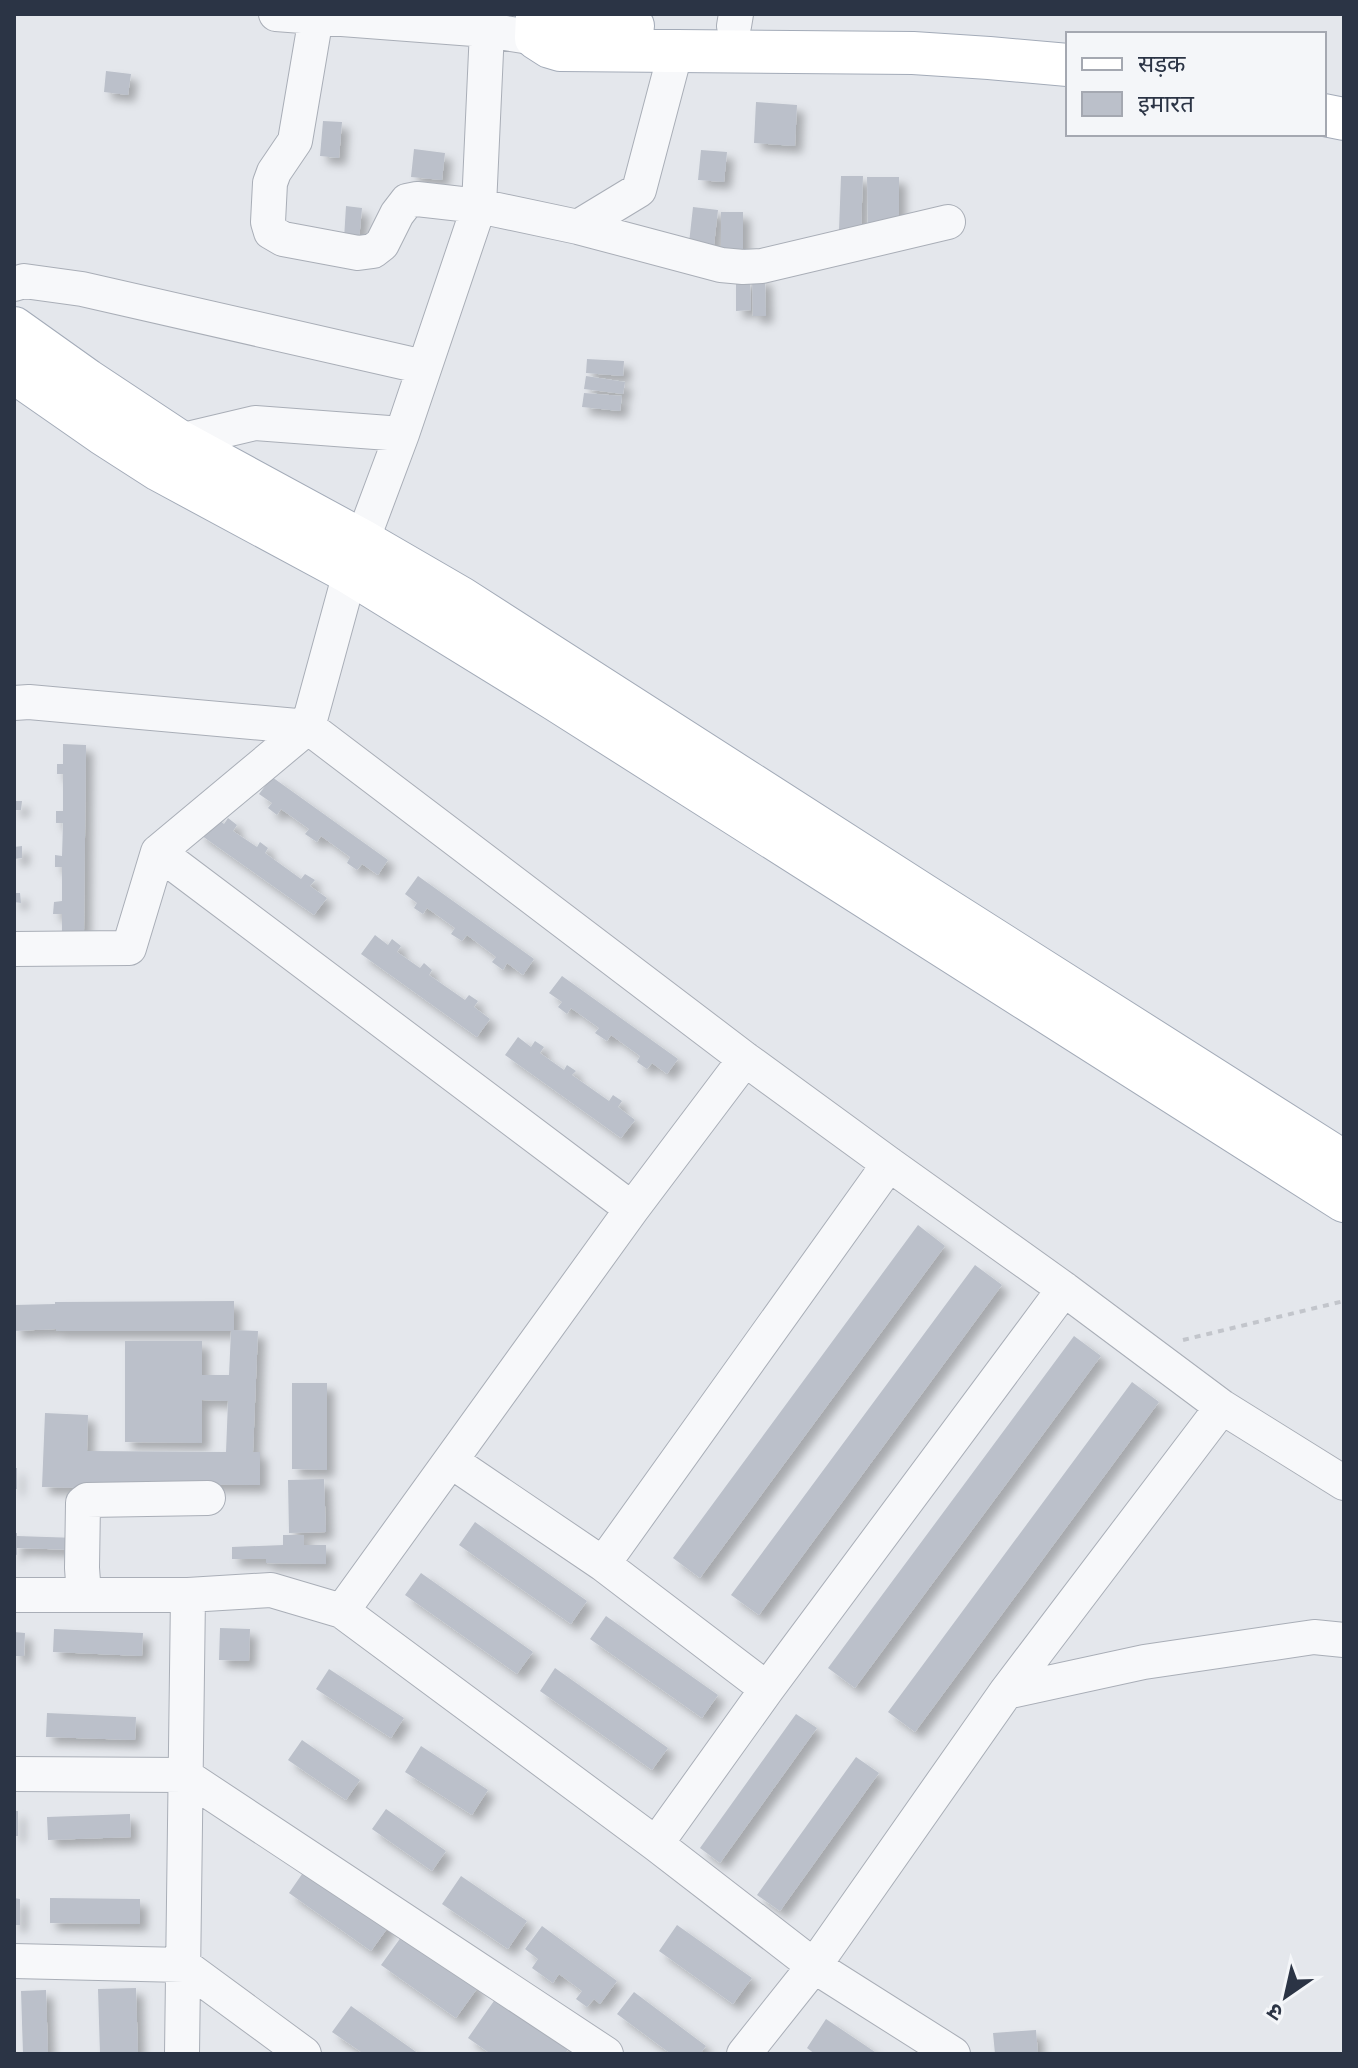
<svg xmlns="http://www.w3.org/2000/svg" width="1358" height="2068" viewBox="0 0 1358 2068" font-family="'Roboto Condensed','Noto Sans Devanagari',sans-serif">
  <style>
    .building { fill: #bbc0ca; filter: url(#shadow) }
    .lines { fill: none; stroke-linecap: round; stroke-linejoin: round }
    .minor-casing { stroke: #a9aeb7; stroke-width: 36 }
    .major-casing { stroke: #a3abb8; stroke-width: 44 }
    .path { stroke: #c2c5cb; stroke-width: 4; stroke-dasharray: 6 6; stroke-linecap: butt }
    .minor { stroke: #f7f8fa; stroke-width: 34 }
    .major { stroke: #fff; stroke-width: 42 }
  </style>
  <defs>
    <filter id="shadow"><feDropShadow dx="7" dy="7" stdDeviation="4" flood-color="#0004"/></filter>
  </defs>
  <rect width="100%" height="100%" fill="#e4e7ec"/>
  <!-- building -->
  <path class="building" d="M106,71L131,74L128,95L104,92Z
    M756,102L797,105L795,146L754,143Z
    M323,121L342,122L339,158L320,156Z
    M414,149L445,153L442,180L411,177Z
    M701,150L727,152L724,182L698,180Z
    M841,176H863L861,231L839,230Z
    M867,177H899V227L868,228Z
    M346,206L362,208L359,240L344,239Z
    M693,207L718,210L713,254L688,252Z
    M721,212H743V256H721Z
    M752,278H765L766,316H753Z
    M736,279H750L751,310L736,311Z
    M587,359L624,361L623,376L586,373Z
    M586,376L625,382L623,394L584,389Z
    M584,393L622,396L620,411L582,407Z
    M63,744L86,745L84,931H62V914H53L54,902L62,901V867H55V855L62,856L63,823H56V811H63V774H57V764H63Z
    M272,777L388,860L378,875L362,864L357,870L347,863L350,857L321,836L317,842L305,834L309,829L281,809L277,815L268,808L272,803L259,794Z
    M14,801H22L21,810H14Z
    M211,814L224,824L228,818L237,825L233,831L257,847L260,842L268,848L265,853L301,879L305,874L315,880L310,886L327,898L314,915L198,833Z
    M22,846V858L14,859V847Z
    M418,876L534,959L523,975L507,963L503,970L492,962L496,957L467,935L462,941L451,934L455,928L427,908L423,914L414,908L417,903L405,894Z
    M14,893H20L21,903L14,902Z
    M375,935L388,945L392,939L401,946L397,952L420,968L424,963L432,970L429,975L465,1000L469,995L478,1001L474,1007L490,1019L477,1037L361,954Z
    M562,976L678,1059L667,1074L652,1063L647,1069L637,1062L640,1056L611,1035L607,1041L595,1033L599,1028L571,1008L567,1014L558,1007L562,1002L549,993Z
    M518,1037L531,1047L535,1041L544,1047L540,1053L564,1070L567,1065L576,1071L572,1075L609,1101L613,1095L622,1101L618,1107L635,1120L621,1138L505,1055Z
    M918,1225L945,1246L700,1578L673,1558Z
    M975,1265L1002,1285L759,1615L731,1595Z
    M234,1301V1330L258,1331L253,1452H260V1485L86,1484V1488L42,1487L45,1413L88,1415L87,1451L226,1452L228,1401L202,1400V1443L125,1442V1341H202V1375H229L231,1331H56V1329L14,1331V1305L55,1304V1302Z
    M1074,1336L1101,1356L855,1688L828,1668Z
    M1132,1382L1159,1402L915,1732L888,1712Z
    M292,1383H327V1470L292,1469Z
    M14,1468H17V1489H14Z
    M324,1479L326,1532L289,1533L288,1480Z
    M475,1522L587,1601L571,1624L459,1545Z
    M14,1533H17V1536L77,1538V1550L17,1548V1555L14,1554Z
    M283,1535H304V1545H326V1564L266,1563V1559H232V1547L283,1545Z
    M421,1573L533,1652L517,1674L405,1595Z
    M606,1616L718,1695L702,1718L590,1639Z
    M220,1628L250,1629L249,1661L219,1660Z
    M54,1629L143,1633L142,1656L53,1652Z
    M14,1632L25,1633L24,1656H14Z
    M555,1668L668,1748L652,1770L540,1691Z
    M329,1669L404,1718L391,1738L316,1689Z
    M47,1713L136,1717L135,1740L46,1737Z
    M796,1714L817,1728L720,1863L700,1848Z
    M302,1740L360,1780L346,1800L288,1760Z
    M421,1746L488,1790L472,1815L405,1772Z
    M856,1757L879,1773L780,1911L757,1895Z
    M386,1809L446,1851L432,1871L372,1829Z
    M14,1811H18V1836H14Z
    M130,1814L131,1837L48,1840L47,1817Z
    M309,1864L392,1922L371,1951L289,1893Z
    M461,1876L527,1921L508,1949L442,1904Z
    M14,1898L20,1899V1925H14Z
    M50,1898L140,1899V1924L50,1923Z
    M677,1925L752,1978L733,2004L659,1951Z
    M542,1926L617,1981L600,2004L594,1999L587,2007L576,1999L582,1991L559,1974L553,1983L532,1968L538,1959L525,1949Z
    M404,1933L479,1986L456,2018L381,1965Z
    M136,1988L138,2054H100L98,1989Z
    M46,1990L48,2054H23L21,1991Z
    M634,1992L706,2046L700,2054H671L617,2014Z
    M496,1998L568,2049L565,2054H491L468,2038Z
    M351,2006L419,2054H364L332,2032Z
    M826,2019L878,2054H815L807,2048Z
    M1036,2030L1038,2054H995L993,2033Z"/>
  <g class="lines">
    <defs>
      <path id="minor" d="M276,14L487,30L536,38L559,33
        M316,17L295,141L274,172L270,183L268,222L271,232L283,239L358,253L373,251L382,244L397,214L407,201L417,199L479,206L578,227L721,265L743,267L762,266L948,222
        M734,26L736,14
        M578,227L639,190L676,50
        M14,284L24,281L82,289L424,367
        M172,453L179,441L255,423L402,434
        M14,703L29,702L308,727L745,1059L889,1164L1064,1289L1222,1407L1344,1483
        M158,852L308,727L350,573L402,434L479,206L487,30
        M14,949L129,948L158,852L632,1209
        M451,1461L603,1564L767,1689
        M603,1564L889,1164
        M14,1595H188L271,1590L342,1611L656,1844L814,1966L953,2054
        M84,1595L82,1568L83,1503L87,1500L208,1498
        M342,1611L632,1209L745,1059
        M1006,1692L1144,1662L1314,1637L1344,1640
        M14,1774L184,1775L606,2054
        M656,1844L767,1689L1064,1289
        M14,1961L183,1965L304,2054
        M182,2054L188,1595
        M744,2054L814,1966L1006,1692L1222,1407"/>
      <path id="major" d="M537,14L536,38L550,47L560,50L913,53L989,58L1068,65
        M566,14C584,32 610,26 633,26
        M1324,115L1344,119
        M14,328L87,380L179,441L361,540L461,598L922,894L1344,1162
        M14,372L103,434L159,470L350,573L556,700L1344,1201"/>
    </defs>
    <!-- minor casing -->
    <use href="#minor" class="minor-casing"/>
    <!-- major casing -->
    <use href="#major" class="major-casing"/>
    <!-- path -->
    <path class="path" d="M1183,1340L1344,1301"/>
    <!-- minor -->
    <use href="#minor" class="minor"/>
    <!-- major -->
    <use href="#major" class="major"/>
  </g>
  <!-- border -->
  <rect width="1358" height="2068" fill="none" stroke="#2b3445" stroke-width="32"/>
  <!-- legend -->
  <rect x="1066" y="32" width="260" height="104" fill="#f4f6f9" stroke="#a4a8b1" stroke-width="2"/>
  <rect x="1082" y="58" width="40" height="12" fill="#ffffff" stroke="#a4a8b1" stroke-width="2"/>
  <text x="1138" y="72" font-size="24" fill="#2b3445">सड़क</text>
  <rect x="1082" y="92" width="40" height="24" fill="#bbc0ca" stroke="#a4a8b1" stroke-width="2"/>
  <text x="1138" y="112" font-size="24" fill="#2b3445">इमारत</text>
  <!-- north arrow -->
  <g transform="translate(1286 1996) rotate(214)" stroke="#f4f6f9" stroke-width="6" paint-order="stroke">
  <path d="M0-6L14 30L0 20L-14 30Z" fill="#2b3445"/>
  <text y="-12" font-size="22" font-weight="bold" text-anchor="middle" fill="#2b3445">उ</text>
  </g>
</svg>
